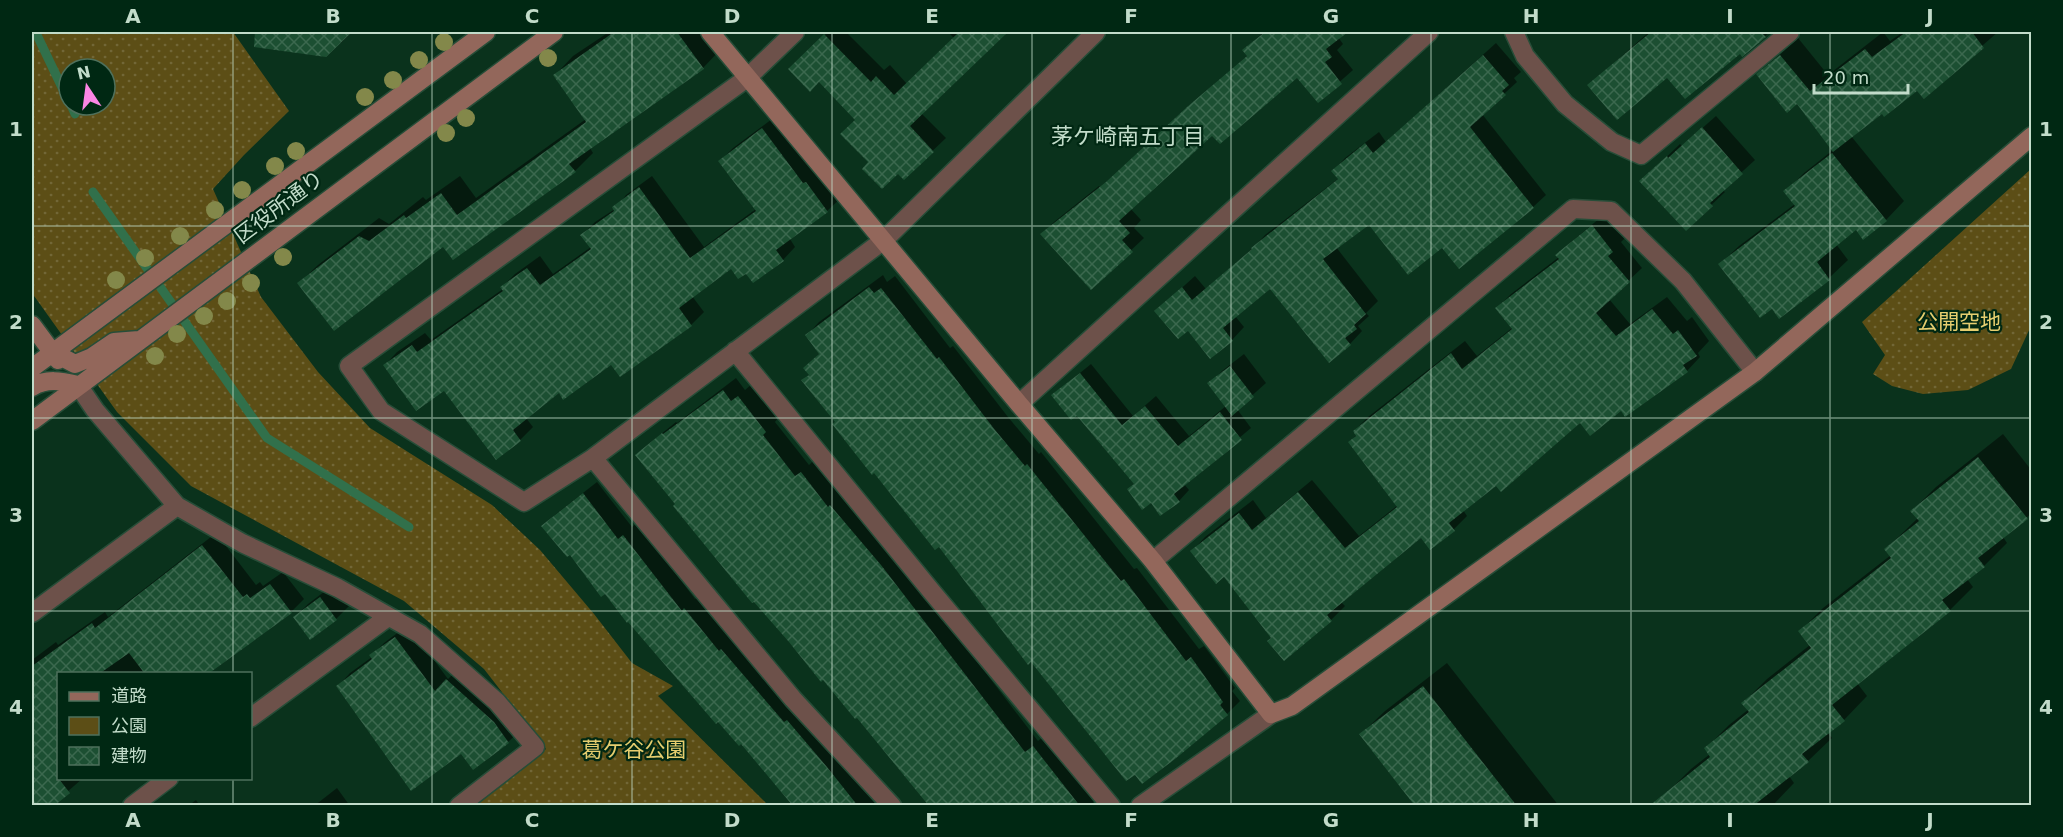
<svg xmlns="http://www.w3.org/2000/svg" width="2063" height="837" viewBox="0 0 2063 837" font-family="'DejaVu Sans','Noto Sans JP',sans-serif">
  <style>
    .green { fill: url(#green-dots); fill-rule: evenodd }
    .shadow { fill: #0007 }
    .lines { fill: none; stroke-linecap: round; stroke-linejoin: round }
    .stream { stroke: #31704b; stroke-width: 9 }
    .building { fill: url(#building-cross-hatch) }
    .street-casing { stroke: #274d38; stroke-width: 21 }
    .secondary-casing { stroke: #274d38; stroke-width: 21 }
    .street { stroke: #6d514a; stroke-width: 18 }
    .secondary { stroke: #93675b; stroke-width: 18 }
    .tree { fill: #83884a }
    .grid { fill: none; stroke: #c2dcca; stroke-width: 1.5; stroke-opacity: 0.55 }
    .labels { text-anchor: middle; stroke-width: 4.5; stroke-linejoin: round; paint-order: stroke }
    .street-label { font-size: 21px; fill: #c2dcca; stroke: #002813 }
    .park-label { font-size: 21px; fill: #e6ce6f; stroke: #002813 }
    .neighbourhood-label { font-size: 22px; fill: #c2dcca; stroke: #002813 }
    .neatline { fill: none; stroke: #c2dcca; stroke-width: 2 }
    .grid-label { font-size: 20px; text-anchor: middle; font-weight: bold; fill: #c2dcca }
  </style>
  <defs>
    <pattern id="green-dots" width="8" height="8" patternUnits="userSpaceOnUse" patternTransform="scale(1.5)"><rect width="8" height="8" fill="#5c4e16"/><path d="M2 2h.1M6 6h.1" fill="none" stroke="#726737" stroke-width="1.8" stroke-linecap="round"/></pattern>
    <pattern id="building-cross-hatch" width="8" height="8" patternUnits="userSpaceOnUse" patternTransform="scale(1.5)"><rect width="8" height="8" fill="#1c4f32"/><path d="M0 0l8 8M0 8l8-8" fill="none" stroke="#3b684e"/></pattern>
  </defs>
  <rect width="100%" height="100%" fill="#0a321c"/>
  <!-- green -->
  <path class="green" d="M32,32H233L289,111L244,155L213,189L261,297L318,372L370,428L492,505L540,550L594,614L632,663L673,686L658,696L768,805H474L546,749L484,669L404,601L191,486L117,412L32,293ZM69,69H105V105H69Z
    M2031,169V326L2011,369L1968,390L1923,394L1892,386L1873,374L1885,355L1862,322Z"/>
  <!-- shadow -->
  <path class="shadow" d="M271,32H352L341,43Z
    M609,32H709L721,49L703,68L590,148L593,153L575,171L443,245L299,283L318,265L379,218L389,224L423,197L426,200L460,176L476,198L586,119L555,75L573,56Z
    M828,32H846L884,70L890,65L907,84L954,38L948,32H1007L921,113L946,138L904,178L898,172L870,162L857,120L819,80L790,69Z
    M1264,32H1345L1338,37L1343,44L1337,50L1353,70L1318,101L1298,76L1212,134L1130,208L1141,220L1134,228L1144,238L1091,288L1042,234L1054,222L1099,186L1101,188L1248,55L1244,50Z
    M1649,32H1770L1742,55L1740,52L1668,76L1589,85Z
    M1883,32L1890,41L1903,32H1998L1960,65L1882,111L1851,136L1904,201L1886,220L1856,228L1836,244L1848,260L1829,278L1780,317L1772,307L1720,264L1739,246L1795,204L1785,192L1804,173L1833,150L1798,102L1758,75L1798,38L1828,75Z
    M1496,43L1521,72L1514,78L1517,82L1482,114L1546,195L1533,207L1442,246L1369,223L1336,247L1378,301L1366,313L1369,316L1358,326L1362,331L1350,344L1271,287L1235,316L1244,327L1232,340L1188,329L1156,311L1195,276L1206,289L1253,248L1265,235L1339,178L1333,171L1345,158L1379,132L1386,142Z
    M776,116L840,199L827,211L790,239L795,247L783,260L746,272L732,267L692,296L704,312L691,325L611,363L559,391L526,418L533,427L520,440L496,458L444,389L385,365L397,352L425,333L431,340L503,289L502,287L515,274L540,256L553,274L591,247L582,235L595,222L615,209L626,195L652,176L704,247L756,209L720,161L733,148Z
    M1716,116L1755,160L1722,190L1725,192L1686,229L1654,169L1680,144L1682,146Z
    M1606,213L1626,237L1621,242L1642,268L1609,299L1630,324L1667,297L1687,321L1692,317L1709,341L1698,353L1700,357L1687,371L1621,409L1581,421L1463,510L1467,516L1454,529L1422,536L1341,602L1345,606L1331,620L1284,658L1272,638L1224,575L1192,551L1205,537L1253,500L1266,518L1312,480L1359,536L1398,505L1350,442L1357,434L1354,431L1368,417L1465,341L1477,356L1512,328L1497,308L1511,294L1559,257L1557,255L1571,242Z
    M883,275L887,282L895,276L950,348L953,346L1008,417L1039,454L1041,452L1134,569L1137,568L1199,649L1204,646L1235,688L1232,691L1240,701L1227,714L939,545L803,380L810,374L805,368L820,353L807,335L819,322Z
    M1244,354L1266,383L1237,409L1251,428L1184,484L1189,490L1179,501H1151L1129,489L1135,483L1077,414L1053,395L1091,364L1133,416L1156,396L1189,436L1226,406L1209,384L1222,371Z
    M736,378L745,390L752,384L778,418L775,422L809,465L814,460L893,552L1038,741L1046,734L1099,796L1090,806H936L677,504L650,443L676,422L677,423Z
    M2003,434L2032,471V513L2003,537L2007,543L1984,566L1967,579L1973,587L1950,610L1857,683L1867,696L1844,720L1827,732L1832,738L1808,761L1789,776L1794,783L1772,806H1678L1668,792L1691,769L1710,754L1706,748L1729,725L1749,709L1743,703L1767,679L1810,645L1800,631L1823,608L1891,555L1886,549L1918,518L1912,511L1936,487Z
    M597,482L632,527L637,523L695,599L698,597L881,806H796L741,742L570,553L543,526L556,514Z
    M216,533L256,585L260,582L263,586L283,572L304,599L291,612L206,674H58V778L82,779L51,806H32V660L56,642L58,645L105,612L108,617Z
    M333,585L349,606L336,619L295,617L308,604Z
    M408,625L448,679L460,667L521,730L508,742L461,752L338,686L350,673L372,657L371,656L384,643Z
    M1447,663L1559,806H1417L1361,734L1385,711Z
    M337,788L350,806H314Z
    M196,800L200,806H188Z"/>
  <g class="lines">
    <!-- stream -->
    <path class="stream" d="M33,32L36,33L69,102
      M71,105L75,114
      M93,192L267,438L409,527"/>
  </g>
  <!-- building -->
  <path class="building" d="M255,32H352L326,57L254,47Z
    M614,32H677L704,69L569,164L576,172L453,260L443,247L334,331L297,283L359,236L369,241L404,215L406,218L441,193L457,215L586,122L553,75Z
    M959,32H1008L910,126L934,152L904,180L898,174L882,189L862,169L868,162L840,134L855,120L819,82L810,92L788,69L824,34L871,82L876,76L894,95Z
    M1265,32H1348L1326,49L1332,57L1325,62L1342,84L1318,103L1297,78L1220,144L1212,136L1119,221L1130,233L1122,240L1133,252L1091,290L1040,234L1106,182L1187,107L1247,56L1242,50Z
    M1651,32H1766L1763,34L1766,37L1742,57L1740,54L1685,99L1667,78L1617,120L1587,85Z
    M1906,32H1972L1984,48L1924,99L1917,91L1884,117L1882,114L1833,152L1797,104L1787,113L1756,74L1780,55L1810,91L1865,49L1872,57Z
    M1483,55L1509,85L1502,91L1506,95L1470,127L1534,208L1459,269L1442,248L1408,275L1369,225L1323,259L1366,314L1354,325L1357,329L1345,338L1351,345L1329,363L1270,289L1223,328L1233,341L1210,359L1188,331L1178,339L1154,311L1182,287L1192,300L1252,249L1251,248L1338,179L1331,171L1365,143L1373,153Z
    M1702,127L1743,174L1710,203L1713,206L1686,231L1639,181L1667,156L1668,158Z
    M762,128L803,183L806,182L828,212L776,250L784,261L753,283L746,274L738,279L731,269L679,308L692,326L620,377L611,365L563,400L559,393L513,430L521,441L496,460L444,391L416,411L383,365L412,345L417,352L503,291L500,287L527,268L540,285L591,249L580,235L614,211L612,207L639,187L690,258L756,211L718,161Z
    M1832,153L1887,221L1863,240L1856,230L1817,262L1830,280L1779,319L1772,309L1760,318L1718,264L1795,206L1783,191Z
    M1592,225L1613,252L1608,256L1630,282L1596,313L1616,336L1652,309L1673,334L1678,330L1697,356L1683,365L1688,372L1625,417L1621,411L1590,436L1580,423L1501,492L1496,486L1449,523L1455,531L1430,550L1421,538L1327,615L1332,621L1284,661L1267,641L1271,638L1224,577L1216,584L1190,551L1239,513L1252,530L1298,492L1345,548L1397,507L1348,442L1356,436L1353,431L1451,353L1462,369L1512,329L1495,308L1559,259L1555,255Z
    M869,287L874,293L881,288L937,359L939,357L995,430L1025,466L1027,464L1121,581L1124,579L1186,661L1191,657L1223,702L1220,705L1228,715L1175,759L1142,784L1135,775L1126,781L1031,662L1028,665L939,547L935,550L874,473L872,475L832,424L835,422L801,380L809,375L803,368L819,354L805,335Z
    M1230,366L1254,397L1232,416L1207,383Z
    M1080,373L1122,425L1145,406L1178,446L1220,412L1242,440L1174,494L1180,502L1160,516L1151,503L1142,510L1127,489L1134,484L1077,416L1071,420L1051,395Z
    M723,390L731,401L738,396L766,432L763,435L795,476L801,472L828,507L830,505L881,565L1025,752L1033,746L1080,806H929L857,718L855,719L823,680L821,682L789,642L754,602L752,603L673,506L675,504L635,455L662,433L663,434Z
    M1978,457L2028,519L1978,558L1985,567L1942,600L1951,611L1832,705L1845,721L1802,754L1809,762L1753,806H1649L1710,757L1704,748L1749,712L1741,703L1811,648L1798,631L1891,558L1884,549L1919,521L1910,511Z
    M583,493L618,539L623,535L682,611L684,608L719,651L721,649L784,722L787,720L827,767L858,806H793L741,744L739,746L718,722L716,724L628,622L627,623L605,594L601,597L570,555L567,557L541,526Z
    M202,545L243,597L247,594L250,598L270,584L292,613L208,674H145L129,653L99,674H58V778L70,793L54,806H32V666L92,623L95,628Z
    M320,597L337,620L310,640L293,617Z
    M395,637L435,691L446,679L494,722L509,743L473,770L461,754L411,791L336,686L372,659L369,655Z
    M1423,686L1517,806H1415L1359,734Z"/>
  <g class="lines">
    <defs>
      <path id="street" d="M795,32L747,78L349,366L381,411L524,502L593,458L884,240L1096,32
        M1514,32L1525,56L1565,104L1612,142L1641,155L1790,32
        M735,351L932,592L1111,806
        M78,385L95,410L177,506L242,543L338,588L420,634L497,702L535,747L459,806
        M1019,404L1429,32
        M593,458L793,699L892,806
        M1153,561L1573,209L1611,211L1683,281L1755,372
        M32,613L177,506
        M250,718L388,617
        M132,806L169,778
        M1140,806L1271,714"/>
      <path id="secondary" d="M710,32L1019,404L1153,561L1271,714L1292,706L1755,372L2032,136
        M32,325L58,360
        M52,352L75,364L92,357L114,342L139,340
        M32,368L486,32
        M32,387C47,378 61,381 78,385
        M32,421L554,32"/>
    </defs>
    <!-- street casing -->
    <use href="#street" class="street-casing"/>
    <!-- secondary casing -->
    <use href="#secondary" class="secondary-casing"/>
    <!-- street -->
    <use href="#street" class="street"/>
    <!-- secondary -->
    <use href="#secondary" class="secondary"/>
  </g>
  <!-- trees -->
  <g class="tree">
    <circle cx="444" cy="42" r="9"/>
    <circle cx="548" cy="58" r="9"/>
    <circle cx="419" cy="60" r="9"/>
    <circle cx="393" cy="80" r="9"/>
    <circle cx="365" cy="97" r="9"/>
    <circle cx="466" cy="118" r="9"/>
    <circle cx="446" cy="133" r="9"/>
    <circle cx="296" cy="151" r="9"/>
    <circle cx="275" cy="166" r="9"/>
    <circle cx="242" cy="190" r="9"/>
    <circle cx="215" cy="210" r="9"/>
    <circle cx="180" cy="236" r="9"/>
    <circle cx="283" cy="257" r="9"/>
    <circle cx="145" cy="258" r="9"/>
    <circle cx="116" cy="280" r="9"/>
    <circle cx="251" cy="283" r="9"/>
    <circle cx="227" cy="301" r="9"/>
    <circle cx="204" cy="316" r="9"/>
    <circle cx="177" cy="334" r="9"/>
    <circle cx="155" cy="356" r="9"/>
  </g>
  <!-- grid -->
  <path class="grid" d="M233,32V674M432,32V806M632,32V806M832,32V806M1032,32V806M1231,32V806M1431,32V806M1631,32V806M1830,32V806M32,226H2032M32,418H2032M32,611H2032M233,778V806"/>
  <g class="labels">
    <!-- street labels -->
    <g class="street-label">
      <text transform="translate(279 207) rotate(-37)" y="7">区役所通り</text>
    </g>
    <!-- park labels -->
    <g class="park-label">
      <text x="1959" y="329">公開空地</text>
      <text x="634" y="757">葛ケ谷公園</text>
    </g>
    <!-- neighbourhood labels -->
    <g class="neighbourhood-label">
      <text x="1128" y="144">茅ケ崎南五丁目</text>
    </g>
  </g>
  <!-- border -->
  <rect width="2063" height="837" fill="none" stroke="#002813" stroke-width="66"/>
  <!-- legend -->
  <rect x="57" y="672" width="195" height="108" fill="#002813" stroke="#4e705c" stroke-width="1.5"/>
  <rect x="69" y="692" width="30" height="9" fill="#93675b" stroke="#4e705c" stroke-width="1.5"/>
  <text x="111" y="702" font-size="18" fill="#c2dcca">道路</text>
  <rect x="69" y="717" width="30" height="18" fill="#5c4e16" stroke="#4e705c" stroke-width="1.5"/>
  <text x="111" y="732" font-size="18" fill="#c2dcca">公園</text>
  <rect x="69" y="747" width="30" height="18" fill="url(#building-cross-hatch)" stroke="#4e705c" stroke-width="1.5"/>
  <text x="111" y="762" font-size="18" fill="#c2dcca">建物</text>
  <!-- north arrow -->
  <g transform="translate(87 87) rotate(347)"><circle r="28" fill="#002813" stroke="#4e705c" stroke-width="1.5"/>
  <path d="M0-4.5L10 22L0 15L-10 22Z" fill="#fc86e4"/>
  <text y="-9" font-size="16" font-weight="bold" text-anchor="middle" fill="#c2dcca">N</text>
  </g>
  <!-- scale -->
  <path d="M1814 84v9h94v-9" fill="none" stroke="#c2dcca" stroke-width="3"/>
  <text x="1823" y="84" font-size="18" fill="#c2dcca" stroke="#002813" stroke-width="4.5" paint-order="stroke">20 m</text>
  <rect x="33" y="33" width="1997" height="771" class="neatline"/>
  <g class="grid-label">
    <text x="133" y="23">A</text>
    <text x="333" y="23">B</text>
    <text x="532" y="23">C</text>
    <text x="732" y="23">D</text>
    <text x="932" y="23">E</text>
    <text x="1131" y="23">F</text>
    <text x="1331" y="23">G</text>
    <text x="1531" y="23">H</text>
    <text x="1730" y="23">I</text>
    <text x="1930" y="23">J</text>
    <text x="16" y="136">1</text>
    <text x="2046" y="136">1</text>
    <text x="16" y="329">2</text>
    <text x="2046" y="329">2</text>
    <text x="16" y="522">3</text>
    <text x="2046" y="522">3</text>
    <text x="16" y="714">4</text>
    <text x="2046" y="714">4</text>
    <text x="133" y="827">A</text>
    <text x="333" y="827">B</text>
    <text x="532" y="827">C</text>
    <text x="732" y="827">D</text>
    <text x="932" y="827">E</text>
    <text x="1131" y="827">F</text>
    <text x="1331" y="827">G</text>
    <text x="1531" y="827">H</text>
    <text x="1730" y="827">I</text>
    <text x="1930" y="827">J</text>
  </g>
</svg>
